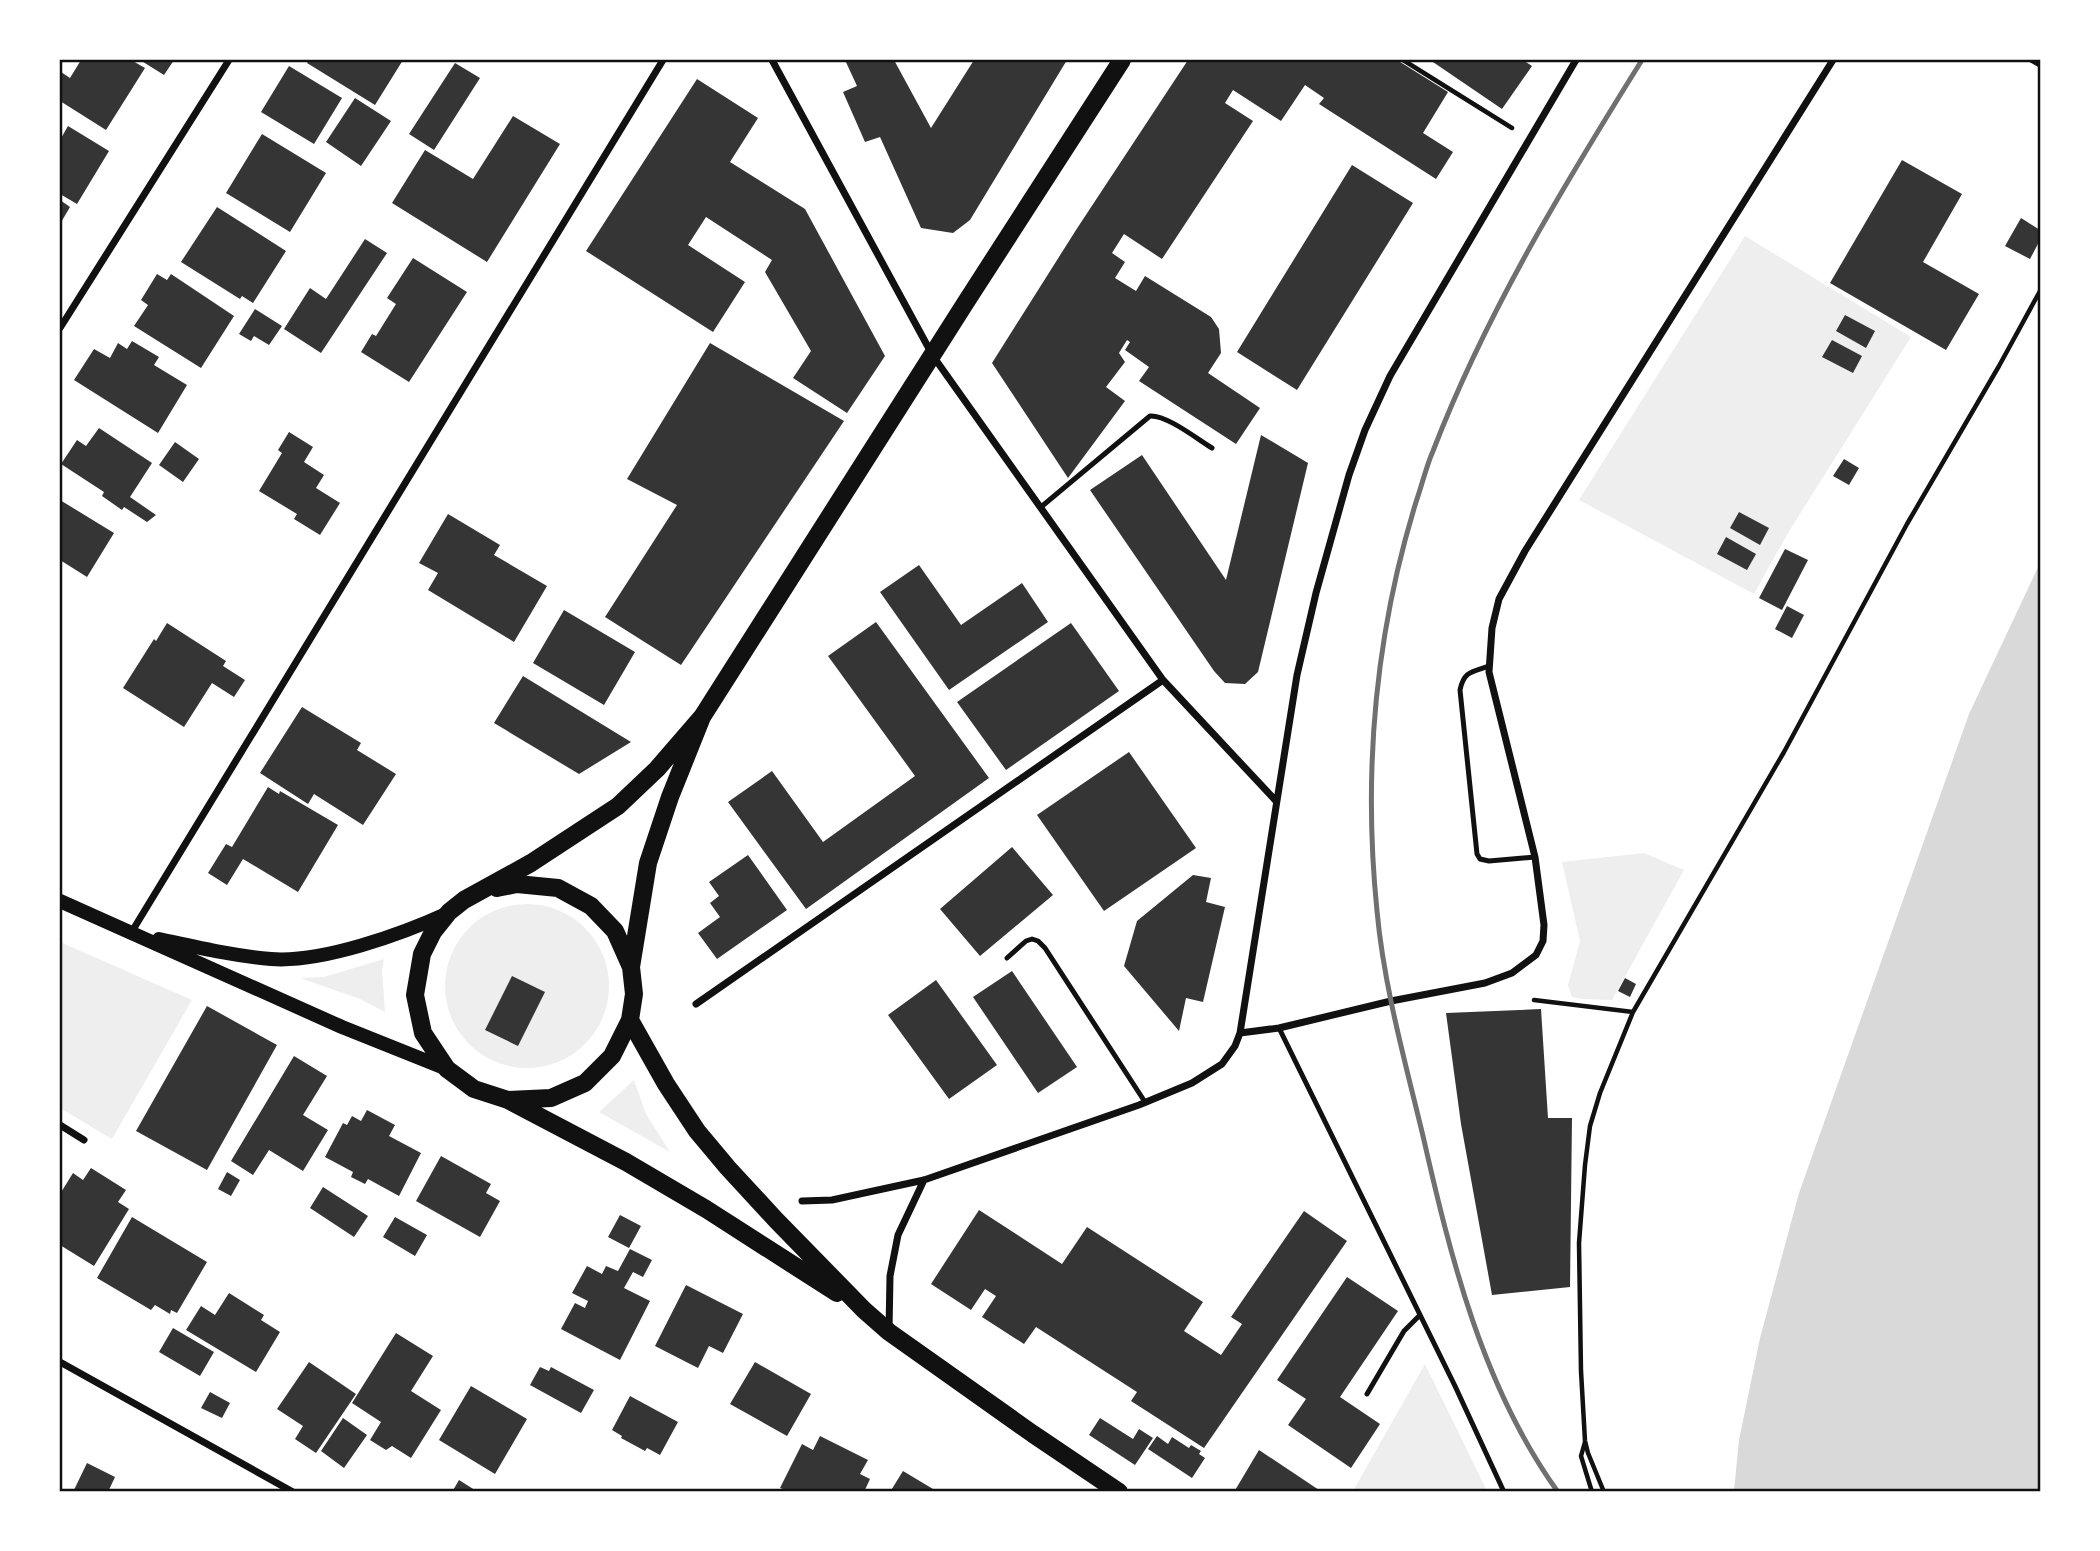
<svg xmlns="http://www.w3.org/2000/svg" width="2100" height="1551" viewBox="0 0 2100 1551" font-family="Arial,sans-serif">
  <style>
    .green { fill: #eee }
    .water { fill: #d9d9d9 }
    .building { fill: #353535 }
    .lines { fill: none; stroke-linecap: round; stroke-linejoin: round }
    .path { stroke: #111; stroke-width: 4.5 }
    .service { stroke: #111; stroke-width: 5 }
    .minor { stroke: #111; stroke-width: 7 }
    .secondary { stroke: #111; stroke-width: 14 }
    .primary { stroke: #111; stroke-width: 18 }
    .rail { stroke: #707070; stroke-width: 5 }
    .neatline { fill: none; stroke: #111; stroke-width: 2.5 }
  </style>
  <rect width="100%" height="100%" fill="#fff"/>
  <!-- green -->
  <path class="green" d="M1745,236L1911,337L1788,533L1754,594L1579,500Z
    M1644,853L1684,870L1612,1000L1582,999L1572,997L1568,985L1580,941L1562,862Z
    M445 986a82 82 0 1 1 164 0a82 82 0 1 1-164 0Z
    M60,942L192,1000L112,1139L60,1108Z
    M384,959L382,970L385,1012L360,999L300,978L324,977Z
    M634,1080L646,1114L670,1152L599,1112Z
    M1425,1364L1487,1491H1353Z"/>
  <!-- water -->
  <path class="water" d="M2040,563V1491H1734L1739,1440L1760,1338L1799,1193L1969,714Z"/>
  <!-- building -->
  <path class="building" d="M81,60H131L145,68L106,130L60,101V74L61,72L70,78Z
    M140,60H174L164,75Z
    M309,60H403L375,105L307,63Z
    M845,60H894L931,128L974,60H1067L970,220L953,233L921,228L880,137L865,142L843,92L857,86Z
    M1188,60H1397L1448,92L1423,133L1453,152L1436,179L1319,104L1324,98L1305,85L1281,121L1233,90L1225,103L1253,121L1162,259L1124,234L1112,253L1125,262L1115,278L1136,291L1145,276L1211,317L1219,329L1221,353L1208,373L1260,408L1236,444L1139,381L1149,367L1125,350L1130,342L1127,340L1119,353L1125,362L1106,387L1125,401L1068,478L992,363L1076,230Z
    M1430,60H1523L1532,66L1502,109Z
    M455,63L480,78L434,150L409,134Z
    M289,66L342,98L314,144L261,112Z
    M697,79L758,118L730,162L805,209L885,356L847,413L793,378L811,351L765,272L772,260L706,217L688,245L745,282L713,332L586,251Z
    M355,98L391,121L361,166L326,142Z
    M513,116L560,144L487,262L392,203L425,150L473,179Z
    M68,126L109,151L77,204L60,194V140Z
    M262,134L326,173L290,232L226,193Z
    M1902,160L1962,194L1923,262L1979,294L1946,350L1830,283Z
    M1352,165L1413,203L1297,390L1237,352Z
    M60,200L70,207L60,224Z
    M217,207L286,251L253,303L242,296L240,299L181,262Z
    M2021,218L2040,230V240L2030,259L2005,246Z
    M365,239L387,253L321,353L284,329L310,288L326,299Z
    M413,258L467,292L409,382L361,352L372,334L376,336L396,304L387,298Z
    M157,274L167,280L171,274L234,316L201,368L134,326L148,305L141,300Z
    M255,309L282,326L269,345L254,336L251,341L239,334Z
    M1845,315L1875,331L1866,348L1836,331Z
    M1832,340L1862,356L1853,373L1822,357Z
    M132,341L159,357L154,365L187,385L158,433L74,380L94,349L110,358L118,343L127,349Z
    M710,343L844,421L681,665L605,617L677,505L627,479Z
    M99,428L152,463L130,497L156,515L147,522L124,507L122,510L102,496L104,492L61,464L77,440L86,446Z
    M289,432L313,447L304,462L324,475L316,488L340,503L320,535L294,519L297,514L259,491L282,453L278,450Z
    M1261,435L1308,463L1258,672L1245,684L1225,683L1214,671L1090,490L1142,455L1226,580Z
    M175,442L199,459L183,482L159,465Z
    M1844,459L1859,468L1849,485L1833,476Z
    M60,500L114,533L87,577L60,560Z
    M1739,512L1769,528L1760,545L1730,528Z
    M448,514L500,545L494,555L547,586L514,642L428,590L438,573L419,563Z
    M1726,537L1756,554L1747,570L1717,554Z
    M1785,549L1808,560L1782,610L1759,598Z
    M919,565L961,625L1022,583L1048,622L949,690L880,592Z
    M1787,606L1804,615L1792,638L1775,629Z
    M564,610L635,652L604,705L533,663Z
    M876,622L989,778L806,909L728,802L772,771L823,842L915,776L828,656Z
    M167,623L226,661L223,666L245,680L234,697L212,683L184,727L123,688L154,639L156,641Z
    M1071,623L1119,691L1006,770L957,702Z
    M523,676L631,742L579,774L494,723Z
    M302,707L361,743L357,750L396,774L363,825L314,794L308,804L260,773Z
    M1129,752L1196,848L1104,911L1037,815Z
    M268,787L279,794L280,791L338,825L298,892L243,859L227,885L208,873L226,844L232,847Z
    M1012,847L1053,895L980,956L940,909Z
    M748,855L787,910L717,959L698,933L720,917L710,903L719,896L709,882Z
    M1193,875L1211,878L1206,902L1225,907L1203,1002L1186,998L1179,1031L1124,966L1137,921Z
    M1012,971L1077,1067L1038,1093L973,997Z
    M512,976L545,992L518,1046L485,1030Z
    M1625,978L1636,984L1630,997L1618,991Z
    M936,980L997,1065L949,1099L888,1015Z
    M207,1006L277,1045L207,1170L136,1131Z
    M1541,1009L1548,1118H1572L1570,1287L1492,1295L1461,1124L1446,1013Z
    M294,1056L327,1076L303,1115L328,1130L303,1171L269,1150L253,1175L231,1161Z
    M367,1110L395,1125L389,1136L421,1153L399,1196L368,1179L365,1184L351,1177L353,1172L325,1157L343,1123L347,1125L352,1116L361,1121Z
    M441,1156L491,1184L486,1193L500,1201L480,1237L416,1201Z
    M91,1168L126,1190L118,1202L129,1209L94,1266L60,1245V1194L73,1173L83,1180Z
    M227,1172L240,1180L231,1196L218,1189Z
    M323,1187L368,1216L354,1237L310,1208Z
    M979,1210L1062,1264L1087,1227L1203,1302L1184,1331L1221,1355L1242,1324L1231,1317L1304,1211L1347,1241L1204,1448L1131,1401L1137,1392L1036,1327L1024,1344L982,1317L996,1296L985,1289L971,1310L931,1284Z
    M620,1215L641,1226L629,1248L608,1237Z
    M132,1217L207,1262L177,1313L171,1310L170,1314L155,1305L151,1310L97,1278Z
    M395,1217L427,1235L415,1256L383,1237Z
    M630,1249L652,1260L643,1277L633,1272L624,1288L650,1301L620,1360L561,1329L575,1303L585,1308L588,1301L572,1293L587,1266L602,1274L606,1266L618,1271Z
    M1347,1277L1398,1311L1340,1397L1380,1424L1351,1468L1288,1425L1306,1399L1277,1380Z
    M686,1285L743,1314L723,1353L709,1346L698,1368L655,1346Z
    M229,1293L264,1315L261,1320L280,1332L256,1372L186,1330L201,1306L215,1315Z
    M173,1328L214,1352L200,1376L159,1352Z
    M396,1333L433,1356L411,1391L441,1410L411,1458L392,1446L386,1450L370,1440L381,1422L352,1403Z
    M309,1362L356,1394L316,1453L295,1439L303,1426L277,1409Z
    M755,1362L811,1394L787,1436L730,1404Z
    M540,1367L549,1371L551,1367L594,1390L581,1413L530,1385Z
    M471,1386L527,1419L495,1474L439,1440Z
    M210,1392L230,1403L222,1418L201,1408Z
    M630,1396L678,1422L660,1455L647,1448L645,1451L621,1438L622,1436L612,1430Z
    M343,1418L367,1435L344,1468L321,1451Z
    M1100,1418L1133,1439L1139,1429L1153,1438L1135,1465L1089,1435Z
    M820,1436L868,1460L860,1474L870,1479L864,1492H782L783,1489L780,1488L802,1444L813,1450Z
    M1157,1436L1168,1444L1172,1437L1189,1448L1191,1445L1201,1451L1199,1454L1205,1458L1192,1478L1148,1449Z
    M1259,1450L1322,1492H1234Z
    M87,1463L115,1477L108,1492H73Z
    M903,1471L938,1492H890Z
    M459,1480L478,1492H452Z"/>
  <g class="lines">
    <!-- path -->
    <path class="path" d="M1403,60L1512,128
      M1534,1000L1633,1012
      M1585,1442L1581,1456L1592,1492
      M1604,1492L1588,1453L1585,1441L1581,1371L1579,1243L1585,1165L1590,1126L1600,1093L1633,1012L1784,752L1907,524L1999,366L2040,291"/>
    <!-- service -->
    <path class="service" d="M2031,60L2040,65
      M1041,507L1150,416C1167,415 1197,439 1212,448
      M1489,666C1472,672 1464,671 1460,690L1477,854L1480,859L1489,861L1535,857
      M1007,958L1026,941L1032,939L1038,941L1045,948L1145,1102
      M1279,1028L1455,1386L1504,1492
      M1367,1394L1404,1331L1420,1315"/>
    <!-- minor -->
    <path class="minor" d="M772,60L933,356L1163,680L1276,801
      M60,328L229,60
      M131,933L663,60
      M696,1004L1163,680
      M1240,1033L1279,1028L1391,1001L1485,983L1512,973L1536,955L1543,941L1544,925L1535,857L1489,672L1492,628L1499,599L1525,551L1833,60
      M60,1125L84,1140
      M802,1201L832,1200L924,1180L1139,1105L1192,1083L1222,1064L1235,1046L1240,1033L1297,675L1316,593L1349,475L1365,430L1390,376L1576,60
      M889,1330L890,1276L898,1235L924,1180
      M60,1362L293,1492"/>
    <!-- secondary -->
    <path class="secondary" d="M60,901L342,1027L447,1069
      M159,939C196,947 234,956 271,959C322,963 402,934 448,913"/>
    <!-- primary -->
    <path class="primary" d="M702,717L670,797L648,863L631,967L634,994L630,1020L612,1056L585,1083L551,1098L508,1100L474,1089L447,1069L423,1033L415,995L422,954L433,932L449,912L464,900L531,863L618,806L657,769L702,717L966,302L1122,60
      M497,888L517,884L558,888L591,906L615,931L631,967
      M630,1020L666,1084L697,1131L728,1168L776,1220L864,1310L889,1332L1033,1434L1119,1492
      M508,1100L626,1162L706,1209L837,1293"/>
    <!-- rail -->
    <path class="rail" d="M1558,1492C1483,1388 1451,1259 1423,1136C1405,1061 1384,987 1377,911C1363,772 1375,635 1416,502C1422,485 1426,467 1433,451C1486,313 1564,185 1642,60"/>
  </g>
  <!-- border -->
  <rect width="2100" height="1551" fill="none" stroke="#ffffff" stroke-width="122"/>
  <rect x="61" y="61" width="1978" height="1429" class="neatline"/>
</svg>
